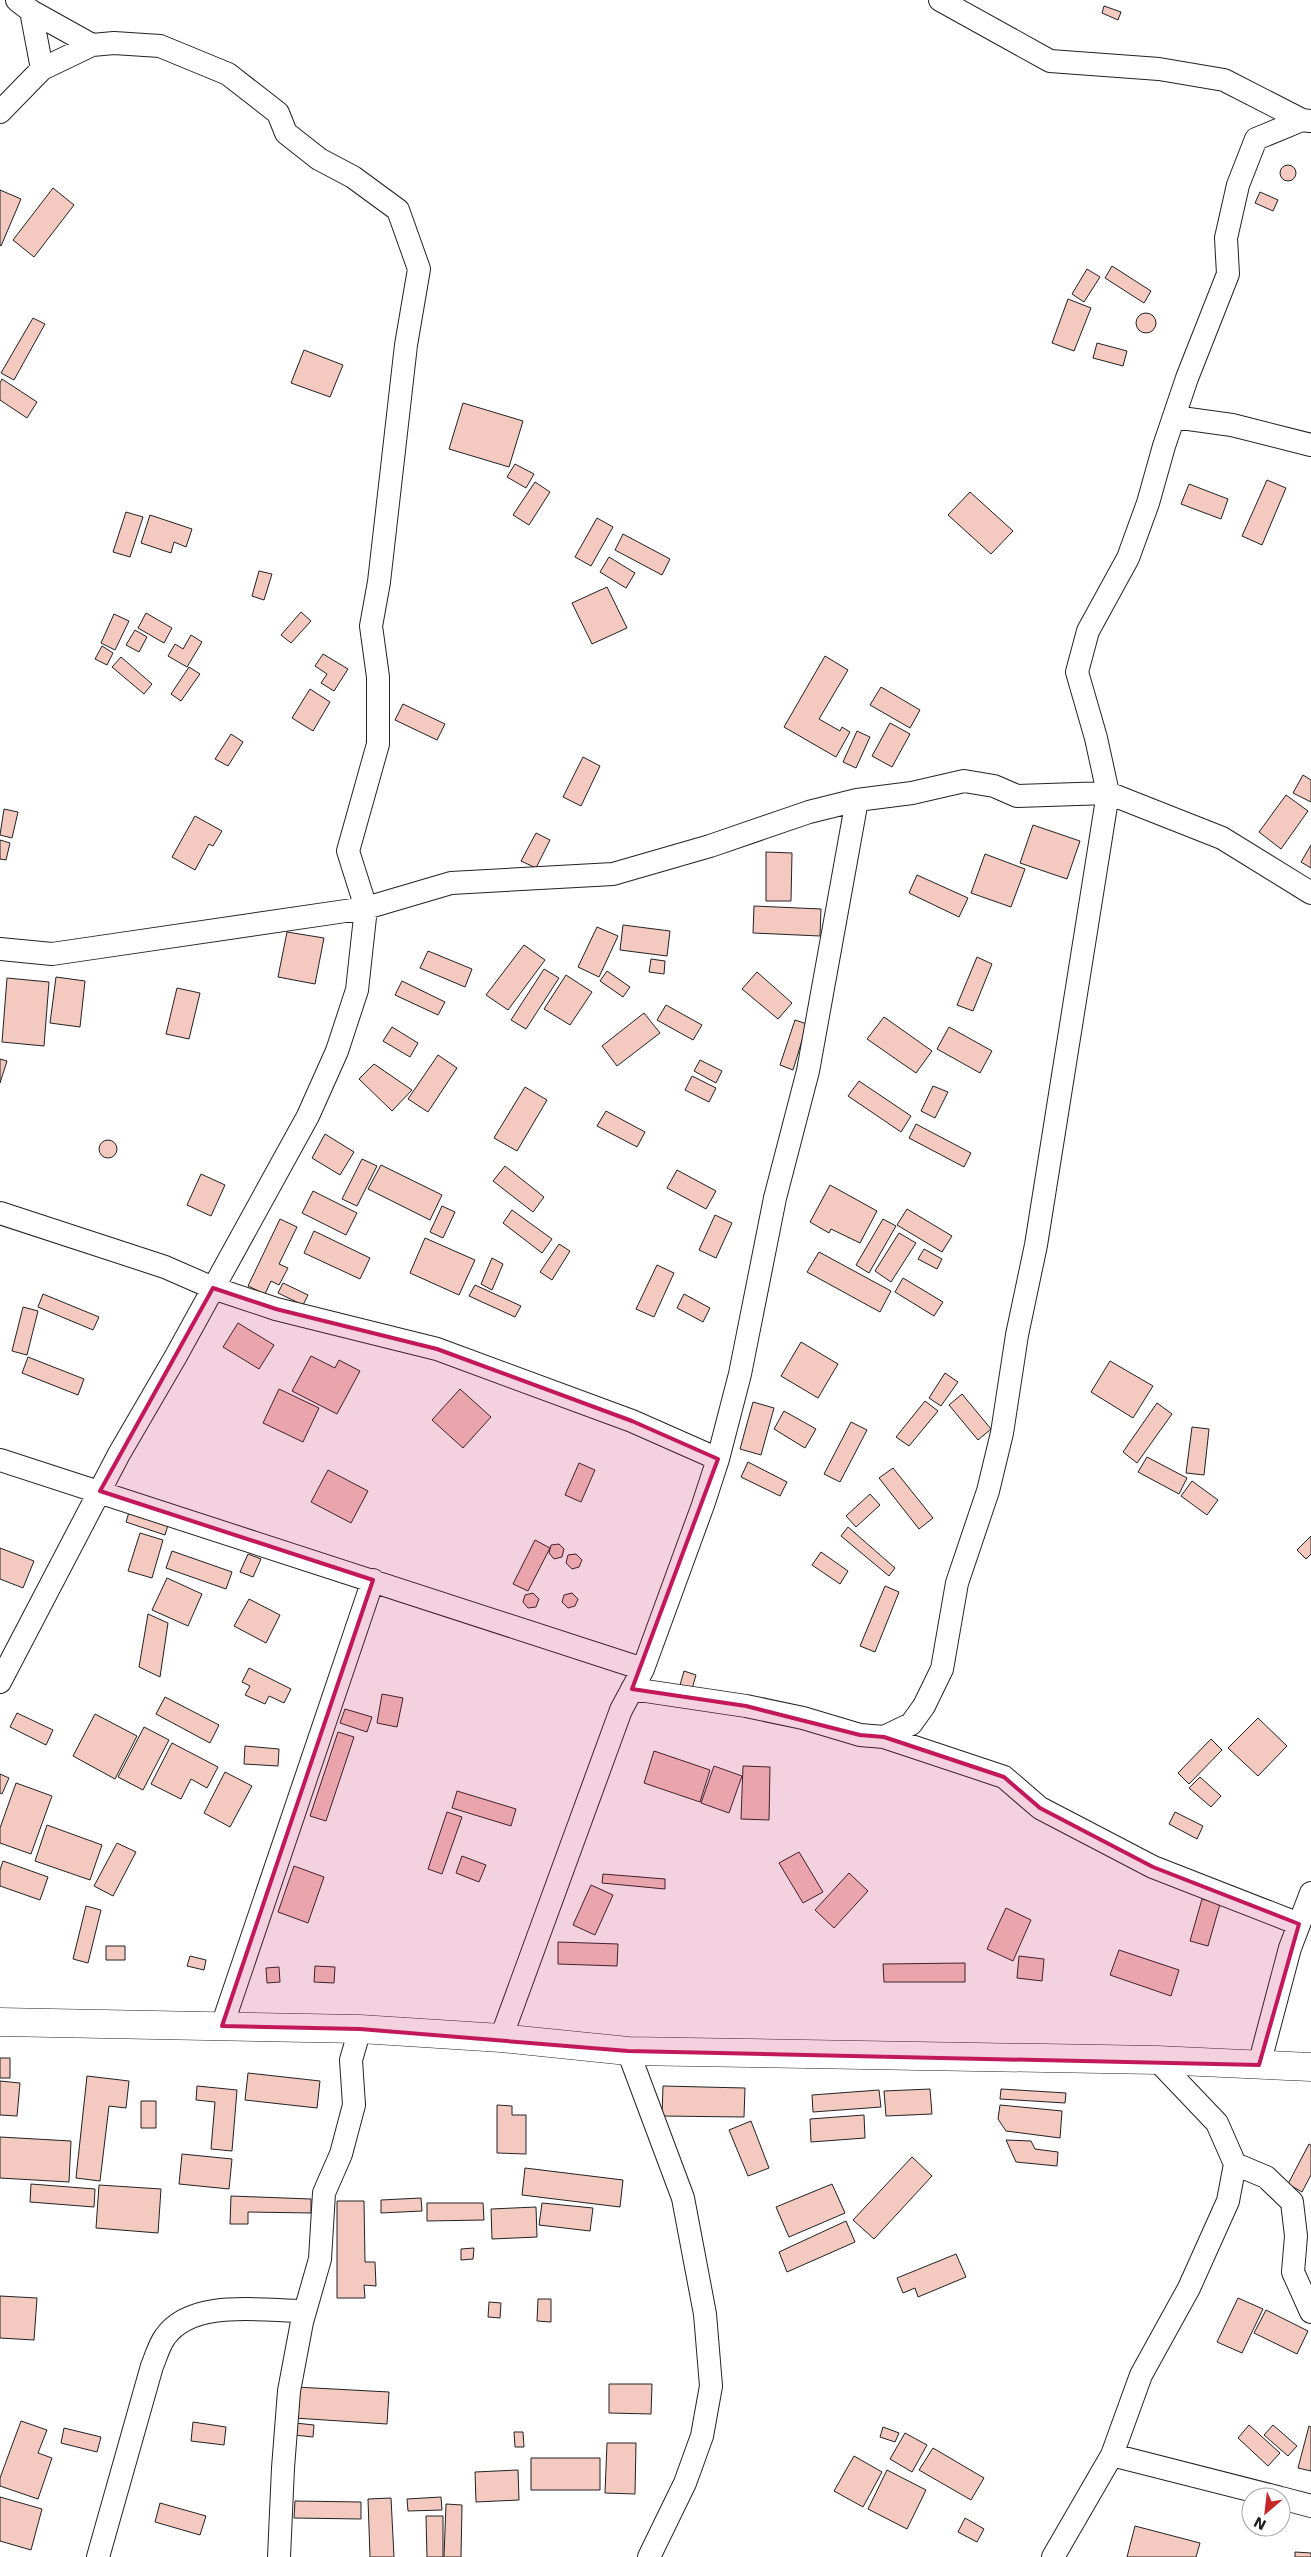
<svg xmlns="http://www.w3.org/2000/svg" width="1311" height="2557" viewBox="0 0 1311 2557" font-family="'DejaVu Sans',sans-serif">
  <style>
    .building { fill: #f3c9c0; stroke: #222 }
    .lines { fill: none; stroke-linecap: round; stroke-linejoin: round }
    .street-casing { stroke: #222; stroke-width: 24 }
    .secondary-casing { stroke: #222; stroke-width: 29 }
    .street { stroke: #fff; stroke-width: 22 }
    .secondary { stroke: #fff; stroke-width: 28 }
    .marked { fill: #c2185b; fill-opacity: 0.2; stroke: #c2185b; stroke-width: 4; stroke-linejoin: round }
  </style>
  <rect width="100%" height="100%" fill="#fff"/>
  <!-- building -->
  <path class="building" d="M1104,6L1121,12L1118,20L1102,13Z
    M1280 173a8 8 0 1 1 16 0a8 8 0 1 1-16 0Z
    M53,188L74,205L34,257L13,240Z
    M0,190L21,199L1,246L0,245Z
    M1260,192L1278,200L1273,211L1255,203Z
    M1112,266L1151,291L1144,303L1105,278Z
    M1087,269L1100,277L1084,302L1072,294Z
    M1068,299L1091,308L1074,351L1052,343Z
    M1136 323a10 10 0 1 1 20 0a10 10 0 1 1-20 0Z
    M33,318L45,324L14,380L1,373Z
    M1097,343L1127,351L1123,366L1093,358Z
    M304,350L343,365L330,397L291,383Z
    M2,379L37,402L27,418L0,400V383Z
    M463,403L523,421L509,467L449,449Z
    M515,464L534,474L526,488L507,477Z
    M1267,480L1286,488L1262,545L1242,536Z
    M535,482L550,492L529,525L513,515Z
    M1189,484L1228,499L1221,519L1181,504Z
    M970,492L1013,531L991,554L948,515Z
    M126,512L143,517L130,557L113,552Z
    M150,515L192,529L186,547L174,542L171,553L141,543Z
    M597,518L613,527L591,566L575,557Z
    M623,534L670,559L662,575L615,550Z
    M609,557L635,573L626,588L600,572Z
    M259,571L272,574L264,600L252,596Z
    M607,587L627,628L592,644L572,603Z
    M301,612L311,621L291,643L281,635Z
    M146,613L172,628L164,643L138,628Z
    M114,614L129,621L115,650L101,643Z
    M135,630L147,637L139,652L126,645Z
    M191,635L202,642L187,667L168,656L175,644L183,649Z
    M102,646L113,653L107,665L95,659Z
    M323,654L348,669L334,691L321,683L327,674L315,666Z
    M825,656L848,670L819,719L840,731L842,727L850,732L836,757L784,727Z
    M121,657L152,684L144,694L112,667Z
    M189,667L200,674L181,701L171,694Z
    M881,687L920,710L910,728L870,705Z
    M310,689L330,702L313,731L292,718Z
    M403,704L445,724L437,740L395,720Z
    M890,723L910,734L892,767L872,756Z
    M857,731L870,737L856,768L843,762Z
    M231,734L243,742L228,766L215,759Z
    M583,757L600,766L581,806L563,797Z
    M1303,775L1311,780V802L1293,793Z
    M1286,795L1308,811L1281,849L1259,832Z
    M4,809L18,812L12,838L0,835Z
    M195,816L222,831L213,846L209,844L195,870L172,857Z
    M1033,825L1080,841L1067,879L1020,863Z
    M536,833L550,840L536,868L521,861Z
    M0,840L10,843L6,860L0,859Z
    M1311,845V868L1301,862Z
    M766,852L792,853L791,901H766Z
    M985,854L1025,869L1011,907L971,893Z
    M917,875L968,898L959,917L909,893Z
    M754,906L821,909L820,936L753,933Z
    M623,925L670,931L667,956L620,950Z
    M597,927L618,936L599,977L578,967Z
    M287,932L324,938L315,984L278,977Z
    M524,945L545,960L508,1010L486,995Z
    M428,951L472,969L465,987L420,968Z
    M977,957L992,964L973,1011L957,1005Z
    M651,959L665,961L664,974L649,972Z
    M544,969L559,978L526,1029L511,1020Z
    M607,971L630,987L623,997L600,981Z
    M757,972L792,1003L778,1019L742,989Z
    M566,975L592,992L570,1025L544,1009Z
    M56,977L85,981L80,1027L50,1023Z
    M7,978L49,982L44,1046L2,1042Z
    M402,981L445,1002L438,1015L395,995Z
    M177,988L200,993L189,1039L166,1034Z
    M666,1005L702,1025L693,1040L657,1020Z
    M644,1013L660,1033L617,1066L602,1046Z
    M884,1017L932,1051L916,1073L867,1039Z
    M795,1020L807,1024L793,1070L780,1065Z
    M392,1027L418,1043L410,1057L383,1041Z
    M949,1027L992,1051L980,1073L937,1049Z
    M438,1055L457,1068L428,1112L408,1099Z
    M0,1059L7,1061L0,1083Z
    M700,1060L722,1071L716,1083L694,1071Z
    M374,1064L412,1090L392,1111L359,1079Z
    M692,1076L716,1088L709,1102L685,1090Z
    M859,1081L911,1116L901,1132L848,1096Z
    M933,1086L948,1092L935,1118L921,1111Z
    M525,1087L547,1100L517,1151L494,1138Z
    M606,1111L645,1132L637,1147L597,1126Z
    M916,1124L971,1153L964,1167L909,1138Z
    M325,1134L354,1152L340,1175L312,1158Z
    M99 1149a9 9 0 1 1 18 0a9 9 0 1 1-18 0Z
    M362,1159L377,1166L357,1206L342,1199Z
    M381,1165L442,1195L430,1220L368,1189Z
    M505,1166L544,1197L533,1212L493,1181Z
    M677,1170L716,1191L706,1209L667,1188Z
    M201,1174L225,1185L211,1216L187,1205Z
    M830,1185L877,1211L860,1243L831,1229L829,1233L810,1222Z
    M313,1191L357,1213L346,1235L302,1213Z
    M442,1206L455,1212L443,1238L430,1232Z
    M907,1209L952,1236L942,1252L897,1225Z
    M512,1210L552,1239L542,1253L503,1223Z
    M715,1215L732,1223L716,1258L699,1250Z
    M280,1219L297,1227L279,1264L288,1268L279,1285L271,1281L265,1294L248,1286Z
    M883,1219L896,1226L869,1273L856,1265Z
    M314,1231L370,1258L360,1279L304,1253Z
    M899,1233L916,1243L891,1282L875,1271Z
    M425,1238L475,1260L459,1295L410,1273Z
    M559,1244L570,1251L552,1280L540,1272Z
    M924,1249L942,1259L937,1269L918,1259Z
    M819,1252L891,1291L880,1312L807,1272Z
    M492,1258L503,1264L492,1290L481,1284Z
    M657,1265L674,1273L654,1317L636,1309Z
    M903,1278L943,1302L934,1316L895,1292Z
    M283,1283L308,1295L303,1305L278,1293Z
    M475,1285L521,1306L515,1317L469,1296Z
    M43,1294L99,1317L93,1330L38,1307Z
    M684,1294L710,1308L703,1322L677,1308Z
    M23,1307L38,1311L27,1355L12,1351Z
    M238,1323L274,1345L259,1369L223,1347Z
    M801,1342L838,1364L818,1398L781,1376Z
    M311,1356L335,1368L339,1360L360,1371L337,1414L292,1391Z
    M28,1357L84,1379L78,1395L22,1373Z
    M1110,1361L1153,1386L1133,1418L1091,1392Z
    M945,1373L958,1382L941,1406L929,1398Z
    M279,1389L319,1408L303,1442L263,1423Z
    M460,1389L491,1417L463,1448L432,1420Z
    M962,1394L991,1429L978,1440L949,1405Z
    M925,1401L938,1411L909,1446L896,1437Z
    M753,1402L774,1408L761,1455L740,1449Z
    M1157,1403L1172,1414L1137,1463L1123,1452Z
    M784,1411L816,1429L805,1448L774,1429Z
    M851,1422L867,1430L840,1482L824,1474Z
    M1192,1427L1209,1429L1204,1475L1186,1473Z
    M1147,1457L1187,1478L1179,1494L1138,1472Z
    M748,1462L787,1482L780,1496L741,1477Z
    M579,1463L595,1470L581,1502L565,1495Z
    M893,1468L933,1518L919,1529L879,1478Z
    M328,1470L368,1491L351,1523L311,1502Z
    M1192,1481L1218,1500L1207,1515L1181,1496Z
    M870,1494L880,1505L856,1527L846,1516Z
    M130,1509L169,1522L165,1535L126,1522Z
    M848,1527L895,1568L889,1576L841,1536Z
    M140,1533L163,1540L152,1578L128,1571Z
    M1311,1536V1554L1306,1559L1297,1550Z
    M535,1540L550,1548L528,1591L513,1584Z
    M559,1544L564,1549L562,1557L554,1559L549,1553L551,1545Z
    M0,1548L34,1561L23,1588L0,1579Z
    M172,1551L232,1572L226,1589L166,1568Z
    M821,1552L848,1571L840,1584L812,1565Z
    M248,1554L261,1559L253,1577L240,1572Z
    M576,1554L582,1560L579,1567L572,1569L566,1563L568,1555Z
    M167,1578L202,1594L188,1626L152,1610Z
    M885,1586L899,1592L875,1652L860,1646Z
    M533,1593L539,1599L536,1607L528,1608L523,1602L525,1595Z
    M572,1593L578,1599L575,1606L568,1608L562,1602L564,1595Z
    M249,1599L280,1615L266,1643L234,1626Z
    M148,1614L168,1623L160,1677L139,1667Z
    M249,1668L291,1689L284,1703L269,1696L265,1704L245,1695L250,1686L242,1682Z
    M684,1671L696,1675L692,1689L680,1685Z
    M382,1694L403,1698L397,1727L377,1723Z
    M165,1697L219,1725L210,1743L156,1714Z
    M345,1709L372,1717L367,1732L340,1723Z
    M17,1713L53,1730L46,1745L10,1727Z
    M95,1714L137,1736L115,1779L73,1756Z
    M1258,1718L1287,1746L1258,1776L1228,1748Z
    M144,1727L169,1740L143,1790L118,1777Z
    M338,1732L354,1737L326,1821L310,1816Z
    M1211,1739L1222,1750L1189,1784L1178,1773Z
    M172,1743L218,1767L207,1788L191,1779L181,1799L151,1784Z
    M245,1746L279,1749L278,1766L244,1764Z
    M654,1751L710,1770L700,1802L644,1783Z
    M714,1766L742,1776L729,1813L701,1803Z
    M743,1766L770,1767L769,1820L741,1819Z
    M225,1772L252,1786L230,1827L204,1813Z
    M0,1774L9,1778L2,1794L0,1793Z
    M1200,1777L1221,1796L1211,1807L1189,1788Z
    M16,1783L52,1796L31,1854L0,1843V1828Z
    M457,1791L516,1809L511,1826L452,1808Z
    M447,1812L462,1817L442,1874L428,1869Z
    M1175,1812L1203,1826L1197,1839L1169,1824Z
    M47,1825L102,1845L90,1880L35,1861Z
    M117,1843L136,1852L113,1896L94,1886Z
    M799,1852L823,1892L803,1903L779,1863Z
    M462,1856L486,1865L479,1882L456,1873Z
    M3,1861L48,1877L40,1900L0,1886V1870Z
    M294,1866L324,1877L308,1923L278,1912Z
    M849,1873L868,1891L834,1928L815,1910Z
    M603,1874L665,1879V1889L602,1883Z
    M591,1885L613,1895L595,1935L573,1925Z
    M1202,1899L1220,1904L1208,1946L1190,1941Z
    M86,1906L101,1910L88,1963L73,1959Z
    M1006,1908L1031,1920L1013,1961L987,1949Z
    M558,1942L618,1944L617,1966L558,1964Z
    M106,1946H125V1960H106Z
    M1119,1950L1179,1970L1171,1996L1110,1975Z
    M190,1956L206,1960L204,1970L187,1966Z
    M1019,1956L1044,1959L1042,1981L1017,1978Z
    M965,1963V1982H884L883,1964Z
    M315,1966L335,1967L334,1983L314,1982Z
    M279,1967L280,1982L267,1983L266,1968Z
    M0,2058H10V2078H0Z
    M248,2073L320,2081L317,2108L245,2100Z
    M87,2076L129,2081L126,2108L109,2106L100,2181L76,2178Z
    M0,2081L20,2083L17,2116L0,2115Z
    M197,2086L237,2090L232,2151L211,2149L215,2102L196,2100Z
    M663,2086L745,2088L744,2117L662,2116Z
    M930,2089L932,2114L886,2116L884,2091Z
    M1001,2089L1066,2093L1065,2103L1000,2099Z
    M879,2090L881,2107L813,2112L812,2095Z
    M141,2101H156V2128H141Z
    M497,2105L512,2106V2115H526V2154L497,2153Z
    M1000,2105L1062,2111L1060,2138L1006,2131L998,2119Z
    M864,2115L865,2138L811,2142L810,2119Z
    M751,2121L769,2168L748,2176L729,2130Z
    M0,2137L71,2141L69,2182L0,2178Z
    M1006,2140L1031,2141L1035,2149L1058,2152L1057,2166L1016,2162Z
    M1309,2144L1311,2145V2175L1302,2192L1288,2184Z
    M182,2154L232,2159L229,2189L179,2184Z
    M912,2157L932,2176L874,2239L853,2220Z
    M525,2168L623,2180L620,2207L522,2195Z
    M31,2184L95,2189L94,2207L30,2202Z
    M832,2184L845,2213L789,2237L776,2207Z
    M99,2185L161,2189L158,2233L96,2228Z
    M231,2196L311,2199V2213L248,2212V2224H230Z
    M421,2198L422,2211L381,2213V2200Z
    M337,2201H364L365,2262H375L376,2286L364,2285L365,2298H337Z
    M427,2203H483L484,2220L427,2221Z
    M542,2203L593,2208L590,2231L539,2225Z
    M536,2207L537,2237L492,2239L491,2209Z
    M846,2221L855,2242L787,2272L779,2252Z
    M474,2248L473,2259L461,2260V2249Z
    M956,2254L966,2277L918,2297L915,2288L903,2293L897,2278Z
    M0,2296L37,2298L34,2340L0,2338Z
    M1238,2298L1263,2309L1242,2353L1217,2342Z
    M538,2299H551V2322L537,2321Z
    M489,2302L501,2303L500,2318L488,2317Z
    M1266,2310L1308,2331L1297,2354L1254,2333Z
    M609,2384H652L651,2414L609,2413Z
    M296,2387L389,2392L387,2424L294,2418Z
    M21,2421L47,2430L38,2453L52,2458L38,2499L0,2486V2478Z
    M193,2422L226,2427L224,2445L191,2441Z
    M295,2423L314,2425L313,2437L294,2435Z
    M1249,2425L1280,2453L1268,2466L1238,2438Z
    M1273,2425L1297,2446L1288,2456L1264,2435Z
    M1309,2426L1311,2427V2471L1298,2468Z
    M883,2427L899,2433L895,2442L880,2437Z
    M64,2428L101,2437L97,2452L61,2443Z
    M514,2432H523L524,2447H515Z
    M905,2433L927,2445L912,2472L890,2459Z
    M607,2443H636L635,2494L605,2493Z
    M933,2448L984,2478L971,2500L919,2470Z
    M854,2456L882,2472L863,2507L834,2491Z
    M531,2458H600V2490H531Z
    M518,2470L519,2500L476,2502L475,2472Z
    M887,2470L926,2490L907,2529L868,2509Z
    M0,2497L42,2509L31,2550L0,2541Z
    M441,2497L442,2510L408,2511L407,2499Z
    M391,2498L394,2557H370L368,2499Z
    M295,2501L361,2502V2519L294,2518Z
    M160,2503L206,2516L200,2535L155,2522Z
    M446,2504L462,2505L461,2557H444Z
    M426,2516H443V2557H427Z
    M965,2518L984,2529L977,2542L958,2532Z
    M1135,2526L1200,2543L1196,2557H1127Z
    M1295,2552L1311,2553V2557H1295Z"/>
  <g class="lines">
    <defs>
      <path id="street" d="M17,0L31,11L92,45
        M940,0L1050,61L1159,69L1224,80L1302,120L1310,121
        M31,11L42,69
        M0,112L42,69L92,45L114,43L160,46L228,74L278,113L286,133L319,159L353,177L398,210L419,269L406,345L379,582L371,626L378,677V744L348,851L366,908L357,990L337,1051L308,1116L176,1356L119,1454L0,1682
        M1174,417L1232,425L1311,445
        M0,949L52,954L366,908L451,883L613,874L710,846L809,812L857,800L912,793L964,781L994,786L1017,796L1108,793L1222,838L1311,893
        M0,1213L165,1267L213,1288L276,1309L437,1349L632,1421L718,1459
        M0,1460L643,1669
        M632,1689L746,1706L803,1718L860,1735L884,1737L1004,1777L1040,1808L1153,1867L1299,1924
        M884,1737L911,1724L924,1706L942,1669L957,1583L988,1491L1002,1433L1017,1335L1036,1245L1108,793L1096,738L1077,672L1088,631L1128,558L1148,503L1164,446L1187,378L1228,274L1226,238L1238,185L1256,139L1302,120
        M222,2026L373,1580
        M501,2038L621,1710L643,1669L703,1505L718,1459L740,1374L775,1198L808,1071L857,800
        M628,2051L683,2198L705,2314L711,2386L702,2436L685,2483L649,2557
        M1259,2065L1290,1948L1311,1893
        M1235,2164L1266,2177L1292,2202L1296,2236L1293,2272L1311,2312
        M1112,2455L1277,2497
        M1281,2498L1311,2506
        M98,2557L152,2366C156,2357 159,2345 165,2337C192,2298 263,2311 304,2311
        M279,2557L283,2468L289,2391L302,2322L320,2259L324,2193L341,2154L354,2105L351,2060L360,2029
        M1053,2557L1112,2455L1141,2375L1189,2288L1228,2201L1235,2164L1217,2123L1157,2060"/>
      <path id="secondary" d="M0,2022L360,2029L501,2038L628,2051L1157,2060L1311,2067"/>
    </defs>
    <!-- street casing -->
    <use href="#street" class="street-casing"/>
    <!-- secondary casing -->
    <use href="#secondary" class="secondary-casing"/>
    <!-- street -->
    <use href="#street" class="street"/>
    <!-- secondary -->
    <use href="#secondary" class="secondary"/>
  </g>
  <!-- marked area -->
  <path class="marked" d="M213,1288L276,1309L437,1349L632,1421L718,1459L632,1689L746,1706L860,1735L884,1737L1004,1777L1040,1808L1153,1867L1299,1924L1259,2065L628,2051L360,2029L222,2026L373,1580L100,1491Z"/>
  <!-- north arrow -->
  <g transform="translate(1266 2512) rotate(208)"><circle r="24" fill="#ffffff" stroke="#a7a7a7"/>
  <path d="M0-4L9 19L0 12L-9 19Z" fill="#c62828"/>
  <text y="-8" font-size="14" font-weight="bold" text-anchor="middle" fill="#222222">N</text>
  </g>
</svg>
